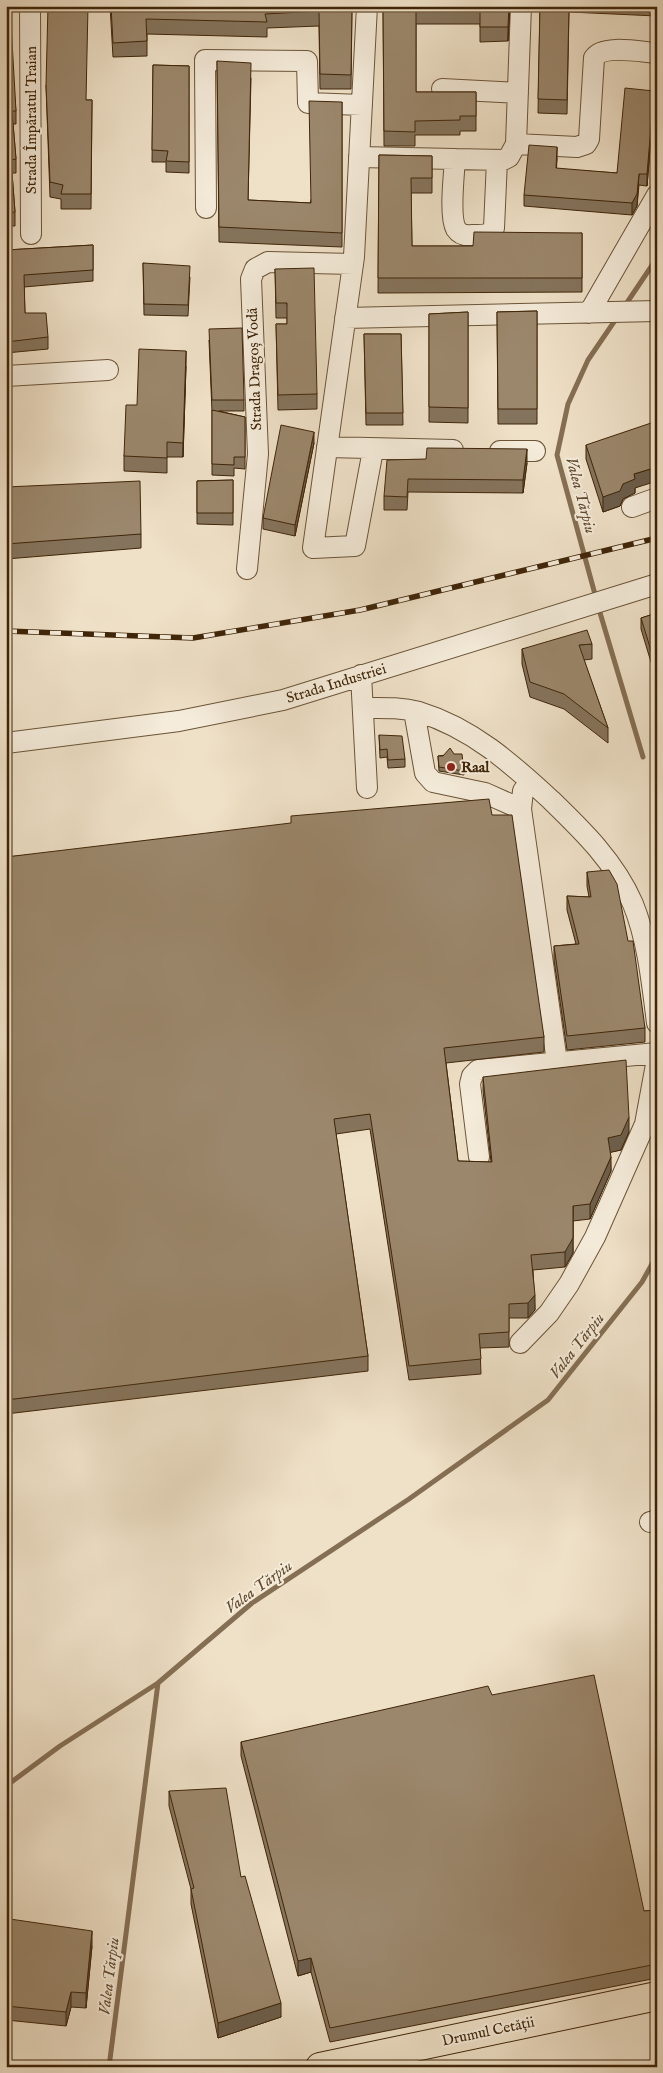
<svg xmlns="http://www.w3.org/2000/svg" width="663" height="2073" viewBox="0 0 663 2073" font-family="'IM FELL English',serif">
  <style>
    .lines { fill: none; stroke-linecap: round; stroke-linejoin: round }
    .stream { stroke: #856f54; stroke-width: 5 }
    .minor-casing { stroke: #6b5438; stroke-width: 22 }
    .highway-casing { stroke: #3f2508; stroke-width: 30 }
    .minor { stroke: #f5ecdb; stroke-width: 20 }
    .highway { stroke: #efe1c8; stroke-width: 28 }
    .rail-casing { stroke: #3f2508; stroke-width: 5.5 }
    .rail { stroke: #f5ecdb; stroke-width: 4; stroke-dasharray: 11; stroke-linecap: butt }
    .wall { fill: #85745d; stroke: #3f2508 }
    .shaded-wall { fill: #6c5e4c; stroke: #3f2508 }
    .building { fill: #9b876c; stroke: #3f2508 }
    .poi-dot { fill: #8f2418; stroke: #f5ecdb; stroke-width: 2 }
    .labels { text-anchor: middle; stroke-width: 4; stroke-linejoin: round; paint-order: stroke }
    .street-label { font-size: 15px; fill: #3f2508; stroke: #f5ecdb }
    .poi-label { font-size: 15px; font-weight: bold; fill: #3f2508; stroke: #f5ecdb; text-anchor: start }
    .water-label { font-size: 16px; font-style: italic; fill: #624a2e; stroke: #f5ecdb }
  </style>
  <rect width="100%" height="100%" fill="#efe1c8"/>
  <filter id="stains"><feTurbulence type="fractalNoise" baseFrequency=".004" numOctaves="4"/><feColorMatrix values="0 0 0 0 .2 0 0 0 0 .09 0 0 0 0 .02 0 0 0 .5 -.17"/></filter>
  <radialGradient id="worn" r=".72"><stop offset=".6" stop-color="#630" stop-opacity="0"/><stop offset="1" stop-color="#630" stop-opacity=".3"/></radialGradient>
  <g class="lines">
    <!-- stream -->
    <path class="stream" d="M624,307L657,258
      M596,598L557,455L568,404L588,360L618,316
      M598,606L643,757
      M6,1786L60,1746L158,1683
      M109,2067L158,1683L252,1603L409,1499L548,1400L642,1282L657,1255"/>
    <defs>
      <path id="minor" d="M30,6L31,234
        M367,6L354,257L313,548L355,546L373,450
        M442,89L518,93
        M516,144L577,147L586,144L589,139L594,58C603,44 641,52 657,53
        M359,157L503,160L509,157L516,144L521,6
        M455,159C454,175 449,216 456,229C460,235 466,236 473,235C482,235 489,236 494,228L497,160
        M206,208L205,60L307,61L308,103L362,105
        M589,313L657,195
        M345,318L657,311
        M6,376L108,370
        M327,447L453,450
        M500,451H535
        M632,507L657,498
        M247,569L258,454L251,279L255,269L268,262L353,264
        M361,675L367,788
        M363,708C382,708 400,707 419,712C472,728 512,764 551,800C583,831 615,862 633,904C648,941 652,984 657,1023
        M414,711L425,773L433,782L485,793L521,809
        M6,743L179,721L283,700L657,584
        M530,781L523,791L521,809L557,1062
        M479,1157L470,1084L472,1076L478,1070L657,1053
        M520,1343L549,1313L569,1284L595,1237L645,1124L657,1059
        M650,1522L657,1520"/>
      <path id="highway" d="M320,2067L657,1996"/>
    </defs>
    <!-- minor casing -->
    <use href="#minor" class="minor-casing"/>
    <!-- highway casing -->
    <use href="#highway" class="highway-casing"/>
    <!-- minor -->
    <use href="#minor" class="minor"/>
    <!-- highway -->
    <use href="#highway" class="highway"/>
    <defs>
      <path id="rail" d="M6,631L193,638L360,610L657,538"/>
    </defs>
    <!-- rail casing -->
    <use href="#rail" class="rail-casing"/>
    <!-- rail -->
    <use href="#rail" class="rail"/>
  </g>
  <!-- wall -->
  <path class="wall" d="M6,6L16,111V124H13L16,159V173H12L15,212V226H6Z
    M110,6H352L351,89H320L319,26L267,28V37L147,34V56L113,57Z
    M383,6H510L508,41L480,42V24H416V92H476V131H460V135H415V146H384Z
    M540,6H657V16L569,12L567,114L538,113Z
    M217,61L251,78L248,200L310,203L342,102V247L219,242Z
    M153,65L189,66V173L166,172V162H152Z
    M46,85L86,100H92L91,209H61V199L50,197Z
    M654,102L647,186L639,185L637,206L632,215L524,206V195L557,158L556,169L617,173Z
    M379,155L432,156V193H411L412,246H473L582,233V292L378,293Z
    M93,245V281L24,287L25,313L48,337V349L6,353V250Z
    M143,263L190,277L188,316L144,315Z
    M275,269L317,394V409L278,410L276,324H287V318H276Z
    M537,311V424H498L497,312Z
    M468,312V423L429,422V314Z
    M364,334H401L403,425H366Z
    M209,340L244,400V411H219L245,417V469L234,468V476L212,475V412Z
    M186,366L183,457H167V473L124,471V456L137,405Z
    M314,443L295,536L263,529V518Z
    M586,445L635,488V493L623,499L620,506L603,512L586,459Z
    M426,459L527,463L523,493L408,492L407,510H384V496Z
    M233,480V525L197,524V481Z
    M6,487L141,534V548L6,559Z
    M657,613V682L641,629V618Z
    M592,644V659L584,660L608,728V743L564,709L530,697L522,664V649Z
    M379,735L405,759V767L388,768L387,757L380,758Z
    M454,754L464,771V775L439,771L438,756Z
    M492,815L544,1037V1052L446,1063L458,1161L491,1162L483,1091V1077L629,1132L621,1150L610,1152L611,1171L590,1219L573,1221V1253L565,1267L533,1270L535,1310L528,1318H509V1347L480,1348L481,1374L409,1380L370,1129L336,1134L368,1356V1371L6,1414V857Z
    M587,872L645,1028V1042L567,1050L554,960V946L576,944L567,910V896L589,897L587,886Z
    M492,1695L644,1911L657,1910V1978L330,2042L311,1972L298,1976L241,1756V1742Z
    M169,1791L241,1877L281,2017L218,2038L191,1904V1889L169,1806Z
    M92,1946L86,2008L71,2007L66,2026L6,2020V1974Z"/>
  <!-- shaded-wall -->
  <path class="shaded-wall" d="M509,6H510L508,41V27Z
    M654,91V102L647,186V174Z
    M557,147V158L556,180V168Z
    M639,174L637,206L632,215V203Z
    M186,351V366L183,457V443Z
    M314,432V443L295,536V525Z
    M527,449V463L523,493V480Z
    M657,467V481L635,488V493L623,499L620,506L603,512V497L623,484L634,474Z
    M629,1117V1132L621,1150L608,1153V1138Z
    M611,1157V1171L590,1219V1204Z
    M573,1206V1253L565,1267V1252Z
    M535,1295V1310L528,1318V1303Z
    M92,1931V1946L86,2008V1993Z
    M311,1958V1972L298,1976V1961Z
    M71,1992V2007L66,2026V2012Z
    M281,2003V2017L218,2038V2023Z"/>
  <!-- building -->
  <path class="building" d="M6,6H10L16,111H12L16,159L11,160L15,212L6,213Z
    M48,6H88L86,100H92L91,194H61L63,185L50,182L46,85Z
    M111,6H352L351,75L320,74L319,11L265,14L267,22L146,19L147,41L113,43Z
    M383,6H509L508,27H480V9L416,10V92H476V116H460V120L415,121V132L384,131Z
    M540,6H569L567,100L538,99Z
    M217,61L251,63L248,200L311,203L309,101L342,102V233L219,227Z
    M153,65L189,66V162L166,161L168,151L152,150Z
    M625,88L654,91L647,174H639L637,194L632,203L524,195L529,145L557,147L556,168L617,173Z
    M379,155L432,156V178H411L412,246H473L474,232L582,233V278H378Z
    M93,245V270L24,275L25,313H46L48,337L6,342V250Z
    M143,263L190,266L188,305L144,304Z
    M314,268L317,394L278,395L276,324H287V303H276L275,269Z
    M537,311V409H498L497,312Z
    M468,312V408L429,407V314Z
    M242,328L244,400H212L209,329Z
    M364,334H401L403,413H366Z
    M139,349L186,351L183,443L167,442V458L124,456L126,405H137Z
    M212,410L245,417V457H234V465L212,464Z
    M657,421V467L634,474L635,479L623,484L620,491L603,497L586,445Z
    M281,425L314,432L295,525L263,518Z
    M427,448L527,449L523,480L408,479L407,497L384,496L387,460L426,459Z
    M233,480V513H197V481Z
    M140,481L141,534L6,544V487Z
    M657,613V670L641,618Z
    M587,630L592,644L579,645L608,728L564,694L530,682L522,649Z
    M379,735L402,736L405,759L388,760L387,749L380,750Z
    M450,748L454,754H462L464,771L439,767L438,756H443Z
    M489,799L492,815H512L544,1037L444,1048L458,1161L492,1162L483,1077L626,1060L629,1117L621,1135L608,1138L611,1157L590,1204L573,1206V1238L565,1252L531,1255L535,1295L528,1303L509,1304V1332L479,1334L481,1359L409,1366L370,1114L334,1119L368,1356L6,1400V857L291,823V816Z
    M609,870L617,884L628,941H633L645,1028L567,1036L554,946L579,944L567,896L591,897L587,872Z
    M594,1675L644,1911L657,1910V1964L330,2028L311,1958L298,1961L241,1742L488,1686L492,1695Z
    M226,1788L241,1877L245,1876L281,2003L218,2023L191,1889L194,1888L169,1791Z
    M10,1919L92,1931L86,1993L71,1992L66,2012L6,2006V1974H9Z"/>
  <!-- markers -->
  <circle class="poi-dot" cx="451" cy="767" r="5"/>
  <g class="labels">
    <!-- street labels -->
    <g class="street-label">
      <text transform="translate(31 120) rotate(-90)" y="5">Strada Împăratul Traian</text>
      <text transform="translate(254 369) rotate(-92)" y="5">Strada Dragoș Vodă</text>
      <text transform="translate(336 683) rotate(-17)" y="5">Strada Industriei</text>
      <text transform="translate(488 2031) rotate(-12)" y="5">Drumul Cetății</text>
    </g>
    <!-- poi labels -->
    <g class="poi-label">
      <text x="461" y="772">Raal</text>
    </g>
    <!-- water labels -->
    <g class="water-label">
      <text transform="translate(582 495) rotate(75)" y="6">Valea Tărpiu</text>
      <text transform="translate(576 1345) rotate(-52)" y="6">Valea Tărpiu</text>
      <text transform="translate(258 1586) rotate(-36)" y="6">Valea Tărpiu</text>
      <text transform="translate(108 1976) rotate(-83)" y="6">Valea Tărpiu</text>
    </g>
  </g>
  <!-- margin -->
  <rect width="663" height="2073" fill="none" stroke="#efe1c8" stroke-width="25"/>
  <rect x="8" y="8" width="648" height="2058" fill="none" stroke="#3f2508" stroke-width="2.5"/>
  <rect x="12" y="12" width="638" height="2048" fill="none" stroke="#3f2508"/>
  <rect width="100%" height="100%" filter="url(#stains)"/>
  <rect width="100%" height="100%" fill="url(#worn)"/>
</svg>
